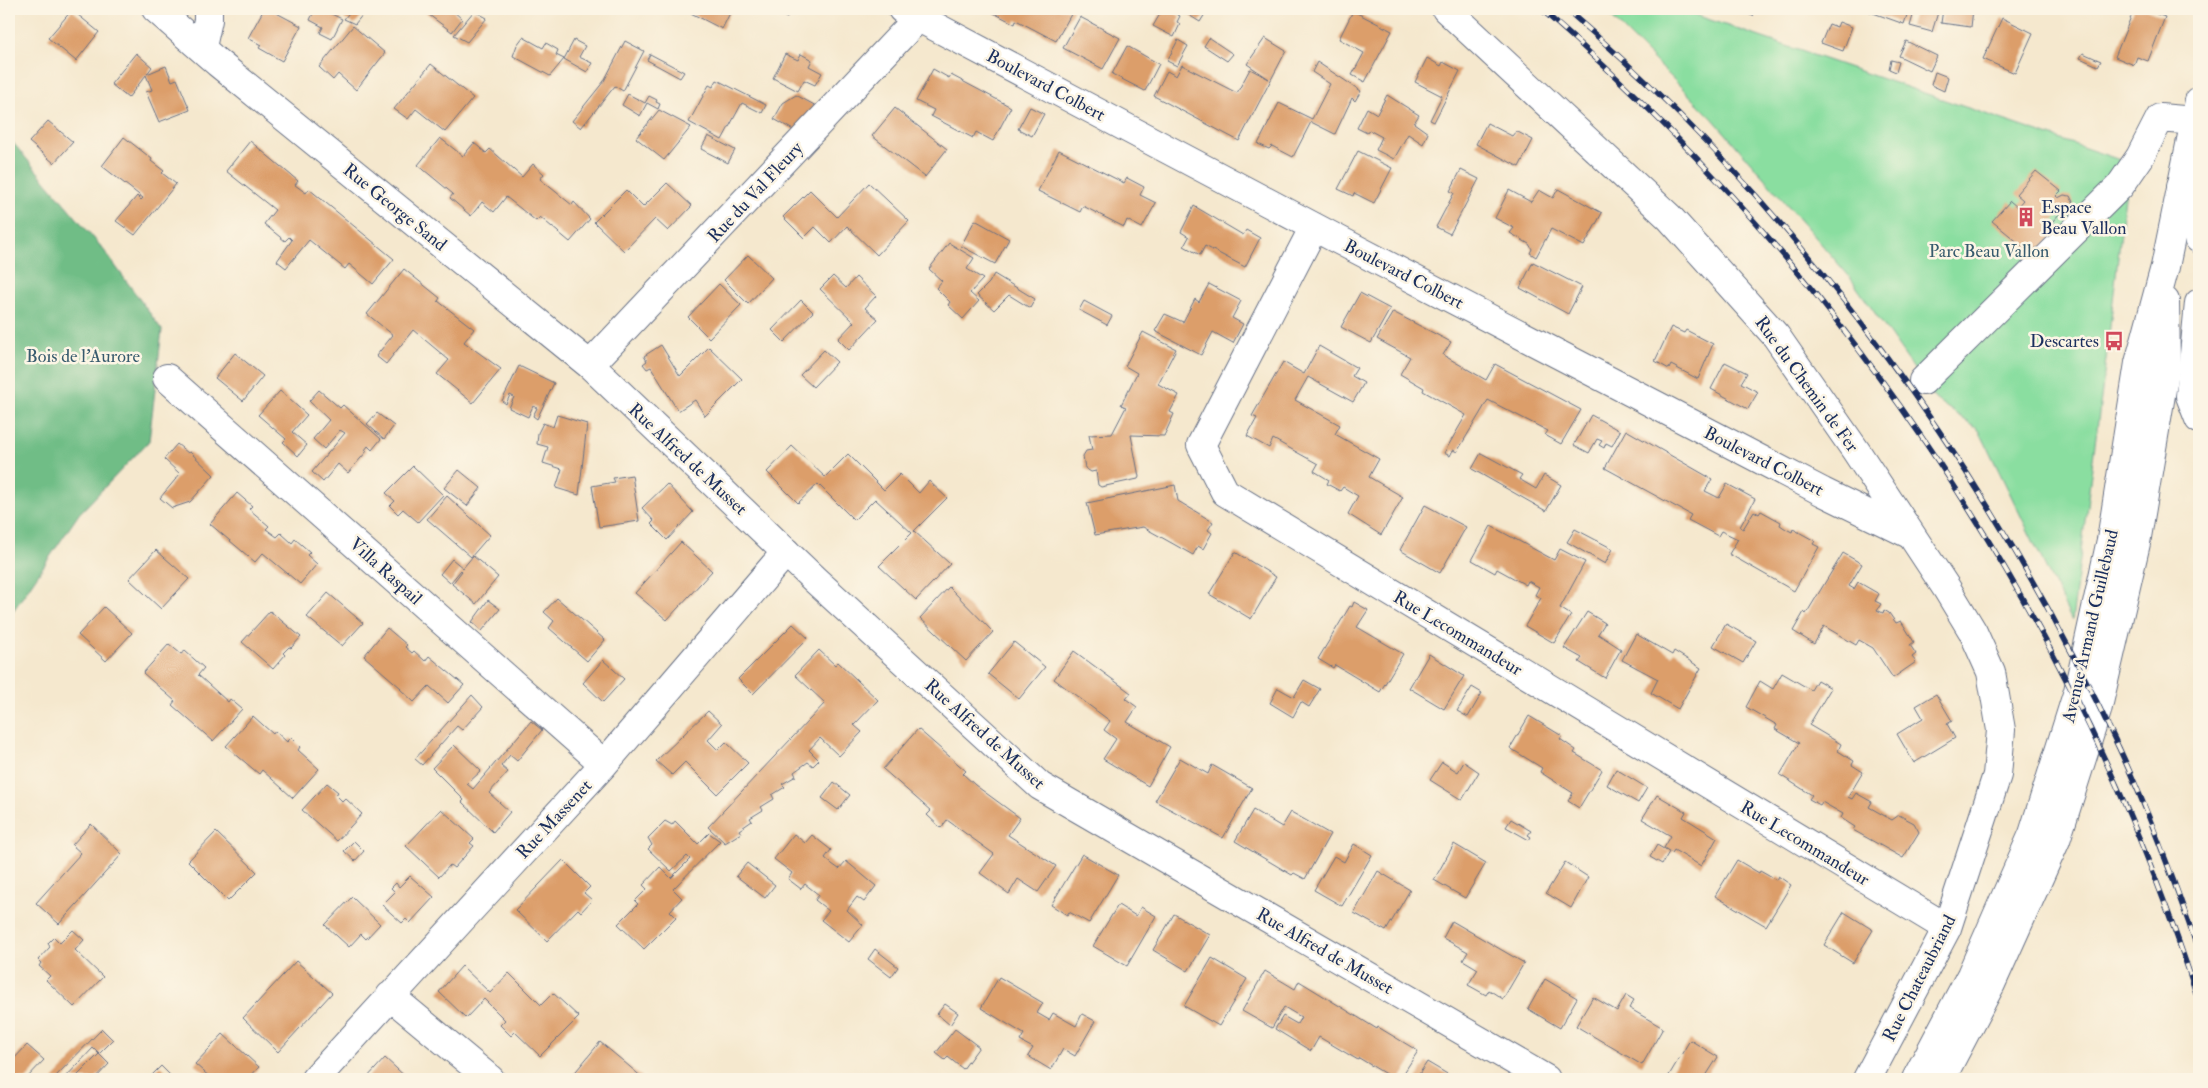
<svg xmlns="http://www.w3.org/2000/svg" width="2208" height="1088" viewBox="0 0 2208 1088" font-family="'IM FELL Double Pica',serif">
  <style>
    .green { fill: #8adea0; stroke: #52867f }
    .forest { fill: #6fbd86; stroke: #457672 }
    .building { fill: #dc9e6a }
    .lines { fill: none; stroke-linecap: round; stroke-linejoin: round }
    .street-casing { stroke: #677085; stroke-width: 30 }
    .secondary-casing { stroke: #677085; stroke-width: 30 }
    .street { stroke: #fff; stroke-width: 28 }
    .secondary { stroke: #fff; stroke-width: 28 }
    .rail-casing { stroke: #1b2f5e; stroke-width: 5.5 }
    .rail { stroke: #fcf5e5; stroke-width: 4; stroke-dasharray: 11; stroke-linecap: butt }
    .labels { text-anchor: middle; stroke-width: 5; stroke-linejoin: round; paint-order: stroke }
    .street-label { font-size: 18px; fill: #1b2f5e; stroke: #fcf5e5 }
    .poi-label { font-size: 18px; fill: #1b2f5e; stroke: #fcf5e5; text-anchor: start }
    .park-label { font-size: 18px; fill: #375b6e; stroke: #fcf5e5 }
  </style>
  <rect width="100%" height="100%" fill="#fcf5e5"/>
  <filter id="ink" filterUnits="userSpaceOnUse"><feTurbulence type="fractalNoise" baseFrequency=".02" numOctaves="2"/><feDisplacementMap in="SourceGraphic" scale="10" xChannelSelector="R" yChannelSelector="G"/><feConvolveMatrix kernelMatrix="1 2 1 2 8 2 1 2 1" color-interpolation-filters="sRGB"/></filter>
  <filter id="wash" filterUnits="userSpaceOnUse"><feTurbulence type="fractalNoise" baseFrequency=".0096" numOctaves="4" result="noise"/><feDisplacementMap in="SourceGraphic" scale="20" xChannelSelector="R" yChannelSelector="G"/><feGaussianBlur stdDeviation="1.12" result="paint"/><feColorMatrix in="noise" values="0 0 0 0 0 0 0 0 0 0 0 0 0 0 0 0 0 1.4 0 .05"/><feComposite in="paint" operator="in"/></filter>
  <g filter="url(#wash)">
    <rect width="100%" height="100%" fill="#f5e8ce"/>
    <!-- green -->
    <path class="green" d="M1603,9H1678L2129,163L2108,344L2072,621L1979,430L1935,399L1849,276L1713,119Z"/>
    <!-- forest -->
    <path class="forest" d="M9,138L103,249L162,330L149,441L79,514L9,617Z"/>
    <g id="blocks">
      <!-- building -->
      <path class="building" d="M264,9H269L301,26L282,61L259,48L261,45L248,38Z
        M315,9H321L342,19L332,39L320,33L323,27L310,20Z
        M352,9H367L355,24L344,19Z
        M421,9H451L462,19L452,32Z
        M683,9H732L722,29Z
        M769,9H792L787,18Z
        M986,9H1074L1056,41L1016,20L1015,24Z
        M1151,9H1168L1180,16L1177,22L1180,24L1174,37L1153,26L1160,14Z
        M1179,9H1208L1200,22Z
        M1734,9H1756L1753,16Z
        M1862,9H1909L1904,24Z
        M1915,9H1939L1932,32L1910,26Z
        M1943,9H1973L1971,27L1941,23Z
        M2134,9H2143L2165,17L2148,61L2137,57L2134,65L2115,57Z
        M72,10L99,32L76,61L48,38Z
        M474,11L487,18L467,42L454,35Z
        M1353,11L1392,31L1365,82L1352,75L1364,53L1339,39Z
        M1080,17L1120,38L1103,69L1063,48Z
        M2002,18L2033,33L2015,73L1983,59Z
        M1839,22L1852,27L1843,51L1821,43L1829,24L1837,27Z
        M353,26L385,53L356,90L338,74L333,80L319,67Z
        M523,37L543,48L546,43L558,50L556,55L564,59L550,76L513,56L517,45Z
        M1209,38L1233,54L1227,61L1204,46Z
        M1265,38L1286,51L1239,141L1154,96L1167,71L1176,76L1182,65L1237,93L1250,69L1269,79L1247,64Z
        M574,40L585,46L579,57L592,63L587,72L564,59Z
        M1178,40L1188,46L1177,66L1167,61Z
        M625,41L644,51L623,91L615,86L581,128L572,121L604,81Z
        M1906,41L1937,56L1930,71L1899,56Z
        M1127,46L1159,64L1145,91L1112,74Z
        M136,53L152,67L147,74L166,66L172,81L177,79L190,110L159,122L146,92L152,90L146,75L128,98L111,84Z
        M2083,53L2101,61L2098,66L2080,58Z
        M650,54L684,72L680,78L647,60Z
        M785,54L798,60L801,54L812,60L809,66L822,73L815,85L804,80L798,91L773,78Z
        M1427,58L1441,66L1443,62L1460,71L1434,122L1430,120L1442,96L1415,82Z
        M1891,60L1899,62L1896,72L1889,69Z
        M1317,62L1361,91L1355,101L1352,98L1335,134L1311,122L1293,157L1272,146L1269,149L1258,144L1279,103L1312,119L1330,84L1312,72Z
        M431,64L473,98L445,132L416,109L408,119L394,109Z
        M933,69L949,78L951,75L1011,107L993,141L976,132L973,138L931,116L934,110L916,101Z
        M1935,72L1948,77L1944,91L1931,85Z
        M717,80L766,105L762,113L742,103L722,140L689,122L709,85L713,87Z
        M628,94L645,103L649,96L657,100L656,102L660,104L658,109L647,103L640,116L622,105Z
        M796,95L818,107L795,131L774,119L783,103Z
        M1387,95L1419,115L1414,123L1428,133L1423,144L1408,134L1394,159L1376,150L1382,137L1369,130L1367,133L1357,128L1367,108L1377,114Z
        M1030,107L1044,114L1032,136L1018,129Z
        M895,108L947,149L925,177L872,136Z
        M659,110L691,127L664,160L636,138Z
        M48,121L73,142L54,163L29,142Z
        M1487,123L1512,136L1516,131L1533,140L1519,167L1476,144Z
        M708,136L735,150L728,163L701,149Z
        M124,137L152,159L151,161L164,171L162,173L176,184L135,235L116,221L137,196L141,200L143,198L102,166Z
        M440,138L463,156L474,143L486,153L490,149L522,177L533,164L544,174L540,179L572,205L574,202L590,219L570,242L540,217L536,221L506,197L494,212L482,202L471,216L450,198L453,194L418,165Z
        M250,141L298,181L295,185L306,193L309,189L394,259L373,284L349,264L345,269L309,240L286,268L277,261L292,240L289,237L285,241L264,224L275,210L226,171Z
        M1059,150L1124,183L1127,178L1144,187L1140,195L1156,203L1142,228L1127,220L1124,227L1083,206L1080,212L1038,191Z
        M1358,151L1392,168L1374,203L1354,193L1353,196L1338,189Z
        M1461,170L1479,179L1450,234L1436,227L1454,193L1450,191Z
        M2036,171L2061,191L2056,196L2058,198L2064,195L2070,196L2074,204L2063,213L2061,212L2052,222L2062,230L2038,259L1992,221L2010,201L2017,207L2023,200L2016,194Z
        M667,183L692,206L668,231L655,219L624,251L594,222L626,190L643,207Z
        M869,183L909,221L877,255L847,226L831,243L815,227L804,238L783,217L810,190L837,217Z
        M1558,189L1602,213L1584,246L1551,229L1536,257L1530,253L1532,249L1529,244L1510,233L1514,228L1495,218L1509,190L1531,202L1539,190L1553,198Z
        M1194,206L1243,235L1246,230L1260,238L1245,267L1205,246L1200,255L1184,246L1189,237L1181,232Z
        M975,220L1009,239L995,264L961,246Z
        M949,243L974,258L967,269L983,279L970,293L979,301L963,319L948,305L950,302L936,288L942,281L929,269Z
        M748,255L772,278L748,304L724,280Z
        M1533,262L1582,287L1568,314L1520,288Z
        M404,269L440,298L438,301L474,329L464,342L501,369L473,403L437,374L449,360L413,330L386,364L376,356L393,335L367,314Z
        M994,274L1035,299L1030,308L1009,295L994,310L977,295L989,283Z
        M833,276L846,288L856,277L876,296L865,308L878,319L849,350L838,339L854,322L820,289Z
        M719,284L741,305L709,338L688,317Z
        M1209,284L1241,301L1232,318L1243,324L1233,343L1213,332L1201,355L1155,331L1165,314L1183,322L1195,299L1199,302Z
        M1360,293L1390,309L1371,343L1341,327Z
        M801,300L813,312L784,342L772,330Z
        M1084,301L1112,316L1107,325L1079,310Z
        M1393,312L1451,342L1443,355L1486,380L1495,364L1581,410L1561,444L1545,435L1548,431L1488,400L1457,452L1453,450L1450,456L1444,453L1466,415L1423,391L1424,388L1400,374L1410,357L1377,339Z
        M1671,327L1684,333L1686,330L1713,344L1698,379L1671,365L1669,369L1655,361Z
        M1143,332L1176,349L1158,384L1179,395L1170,412L1174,414L1164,436L1131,435L1139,477L1138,479L1101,487L1098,485L1096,471L1091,472L1085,468L1083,456L1086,451L1092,450L1089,435L1112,434L1126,407L1121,405L1137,373L1125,366Z
        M661,345L680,376L709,347L742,379L705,416L695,400L678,411L651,367L647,369L643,364L647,361L644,356Z
        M1319,346L1357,368L1352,376L1364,383L1353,402L1308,377L1295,400L1340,425L1335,434L1379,459L1369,477L1403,497L1381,535L1348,514L1358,496L1343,487L1340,491L1327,484L1329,480L1314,471L1318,464L1273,439L1269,448L1247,436L1257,418L1252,416L1283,362L1304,374Z
        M824,350L837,362L813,387L800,375Z
        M235,353L263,376L243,401L215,378Z
        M1725,362L1747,373L1741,383L1758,392L1748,409L1711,389Z
        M519,366L554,383L537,419L533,416L537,408L533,406L528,417L509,408L514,397L510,395L506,404L502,401Z
        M319,390L340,408L343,405L381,439L372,450L368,446L365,450L367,451L348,473L338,464L323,482L312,472L345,433L340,430L324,449L313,439L329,420L309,401Z
        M280,391L307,415L292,432L307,445L298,456L283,442L286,439L258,415Z
        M377,413L394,426L384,439L367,424Z
        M557,415L587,424L579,495L556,488L562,469L543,463L548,447L537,444L538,433L543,423L553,427Z
        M1591,415L1620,431L1612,446L1606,443L1604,448L1599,445L1602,441L1597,439L1589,453L1574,445Z
        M1626,430L1712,479L1705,491L1719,498L1727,484L1755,499L1740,527L1743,529L1754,511L1759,514L1761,511L1781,522L1780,525L1786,529L1792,532L1793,529L1815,541L1813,544L1819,547L1794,591L1729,554L1738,539L1721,531L1718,536L1688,520L1691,515L1605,468Z
        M177,444L188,453L190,452L214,475L190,502L172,508L160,498L180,474L164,459Z
        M792,446L825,477L848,454L884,490L900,474L919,493L929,481L947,498L914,531L950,564L916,600L879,566L912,533L875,499L854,520L818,484L798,503L767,472Z
        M1481,453L1522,475L1519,479L1536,489L1544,475L1561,485L1546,511L1472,469Z
        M413,466L443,495L418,522L403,509L398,514L390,506L395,501L386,493Z
        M459,470L481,488L467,506L444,488Z
        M632,475L639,521L599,527L592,486L615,482L613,478Z
        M667,484L693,512L667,540L651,524L654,521L642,508Z
        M1175,485L1178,501L1213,522L1208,530L1212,533L1203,549L1198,546L1193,555L1143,527L1095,535L1087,503Z
        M237,493L252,506L249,509L269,526L266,529L277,537L281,533L292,543L295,539L310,552L307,555L317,564L300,584L263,553L255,562L210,524Z
        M447,496L490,535L471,557L427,519Z
        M1425,505L1466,527L1440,573L1400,550Z
        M1491,526L1554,560L1560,549L1585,562L1560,608L1571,615L1554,643L1525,626L1541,598L1535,595L1539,587L1528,581L1526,585L1497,569L1495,573L1472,560Z
        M1575,529L1613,549L1605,564L1567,542Z
        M681,542L712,571L667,620L635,593Z
        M156,550L189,579L161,609L129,579Z
        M1235,552L1276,577L1251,619L1209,594Z
        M1843,553L1862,564L1849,586L1854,589L1858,582L1879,594L1875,601L1881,604L1877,610L1883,613L1884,610L1889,613L1896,623L1901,621L1914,642L1910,645L1916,654L1912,657L1916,662L1893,678L1873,648L1859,640L1856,645L1824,626L1814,644L1793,631L1804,612L1806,614Z
        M473,556L498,577L476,604L452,584L462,571L461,570L450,583L440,574L452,559L463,568Z
        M949,587L993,632L966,661L920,618Z
        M328,593L363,623L342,646L307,617Z
        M557,598L605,640L587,661L549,628L554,621L544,612Z
        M488,600L500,609L482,631L472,622Z
        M1354,602L1368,610L1357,627L1403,654L1380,692L1335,665L1333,668L1318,659L1350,606L1352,607Z
        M104,607L132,633L106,661L78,635Z
        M270,611L301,637L291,648L289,647L283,653L285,655L273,669L242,642Z
        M1587,612L1605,623L1598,634L1621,649L1605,678L1579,662L1582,658L1564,648Z
        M793,624L808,638L753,694L738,679Z
        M1726,624L1756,641L1743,663L1713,646Z
        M387,628L407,645L405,647L412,653L414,651L425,661L429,656L464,685L448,703L429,686L414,702L400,689L401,688L364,656Z
        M1636,634L1672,655L1674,651L1701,668L1678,709L1651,693L1658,679L1622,660Z
        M1014,642L1045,667L1019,699L988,674Z
        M169,644L181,654L185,651L204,668L198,675L228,702L230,699L242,709L213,741L172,705L175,701L143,673Z
        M819,650L835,665L838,662L878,700L854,725L862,732L839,756L820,738L809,750L819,760L813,766L808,762L794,772L796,776L782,784L785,787L772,795L774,799L761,807L763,810L750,818L752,821L739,830L741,833L725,843L708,827L825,703L795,675Z
        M1074,651L1131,693L1126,699L1137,707L1127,722L1170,747L1148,786L1103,759L1116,739L1104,730L1110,721L1054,679Z
        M1429,654L1464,676L1444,709L1409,688Z
        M603,660L624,679L603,702L583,683Z
        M1782,673L1811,690L1817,680L1831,688L1809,725L1841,744L1838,751L1854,761L1852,765L1863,772L1848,797L1852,799L1856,793L1872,802L1869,807L1892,820L1899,815L1914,823L1919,832L1903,858L1853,830L1855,827L1841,818L1843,814L1822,802L1820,805L1809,799L1812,795L1780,775L1799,743L1775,729L1777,725L1746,707L1760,681L1773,689Z
        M1304,680L1320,689L1309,707L1301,702L1293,717L1270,703L1278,688L1294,697Z
        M1472,687L1482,693L1468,717L1457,711Z
        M1936,694L1952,721L1947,724L1955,738L1914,763L1897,734L1923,718L1916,706Z
        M472,695L483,707L462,730L457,726L422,765L415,759Z
        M708,711L722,724L708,740L718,750L726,742L748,763L717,794L685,762L672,775L656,761Z
        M253,716L273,734L275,731L287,742L291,738L300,747L298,750L319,769L293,798L262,770L259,774L226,746Z
        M1529,716L1562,736L1560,739L1576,750L1574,753L1602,770L1579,808L1568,801L1573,793L1540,772L1542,768L1510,748Z
        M531,721L542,730L517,761L510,755L501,766L508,772L489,793L510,812L493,832L462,802L464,800L432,768L454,745L481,771L467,784L473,789Z
        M918,729L966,771L963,774L975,785L1020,818L1008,835L1056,866L1038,892L1018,879L1009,894L980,873L994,854L947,820L941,828L927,815L931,811L883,769Z
        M1180,758L1208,774L1212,765L1252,788L1223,838L1155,801Z
        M1442,762L1458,772L1464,762L1479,772L1462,800L1430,780Z
        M1616,769L1647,788L1638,803L1607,785Z
        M834,782L850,795L838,810L822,798Z
        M327,783L338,792L336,795L342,801L345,798L362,814L337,841L302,810Z
        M1657,795L1686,812L1683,817L1717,838L1701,866L1674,850L1672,853L1664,848L1671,836L1642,819Z
        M441,809L474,839L470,843L474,846L454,868L450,865L439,877L406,846Z
        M1253,810L1282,827L1291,812L1330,834L1305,879L1294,873L1292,875L1235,841Z
        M1511,819L1531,831L1528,835L1531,837L1529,840L1506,827Z
        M665,821L672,825L675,821L698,844L709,833L720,841L673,889L682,898L670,911L676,917L644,949L618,924L638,904L635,901L647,889L643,885L660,867L671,878L690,859L687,856L671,871L648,849L652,845L648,838Z
        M91,824L122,854L59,924L36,903L81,853L72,845Z
        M216,832L257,872L228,901L188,861Z
        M794,834L805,843L812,835L831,850L825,858L832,864L839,869L846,861L876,886L864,902L857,897L847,910L863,925L849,942L821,920L829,911L815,900L819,895L805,884L801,889L788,879L792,873L774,859Z
        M354,841L364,851L355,861L344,851Z
        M1354,844L1372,855L1342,906L1314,890L1334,856L1344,862Z
        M1454,844L1486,863L1465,898L1434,880Z
        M1657,845L1669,852L1662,864L1650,857Z
        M1082,854L1118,875L1089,923L1069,912L1067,915L1051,905Z
        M563,860L590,887L584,893L592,900L581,912L578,909L547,941L515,910Z
        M1737,860L1759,873L1760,871L1776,880L1778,876L1791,885L1766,926L1715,896Z
        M1565,862L1588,877L1571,908L1546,893Z
        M747,863L775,885L765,898L736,876Z
        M1378,871L1410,890L1386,931L1354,913Z
        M410,876L434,897L410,923L406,919L402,923L382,905L395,892L391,888L396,883L399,887Z
        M352,897L380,924L366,939L361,934L349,947L325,925Z
        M1118,905L1136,916L1141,907L1156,916L1127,966L1093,946Z
        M1844,912L1873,930L1853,963L1824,945Z
        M1174,914L1210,935L1188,971L1153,950Z
        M1452,921L1524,963L1503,999L1489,990L1486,995L1468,985L1478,969L1463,960L1468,952L1443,938Z
        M73,930L84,940L75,950L103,977L74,1007L46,980L50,976L39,966L41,963L38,960L50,947L48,943L54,937L60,943Z
        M875,949L898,967L891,977L868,959Z
        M1212,958L1247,979L1219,1026L1184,1006Z
        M296,961L332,993L278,1052L243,1018Z
        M462,966L490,993L509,973L541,1005L553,993L579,1017L540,1056L515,1032L511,1036L500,1025L505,1020L484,999L466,1018L439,992Z
        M1265,971L1295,989L1299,981L1377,1029L1378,1027L1418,1051L1400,1079H1394L1359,1058L1358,1060L1319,1037L1311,1051L1275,1029L1283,1016L1297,1024L1301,1017L1284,1007L1272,1028L1242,1011Z
        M999,977L1043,1003L1037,1013L1049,1020L1053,1013L1076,1026L1082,1014L1095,1021L1075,1056L1063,1049L1051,1070L1028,1056L1033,1048L1020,1041L1024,1034L981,1008Z
        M1545,979L1577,998L1560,1028L1528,1009Z
        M1626,995L1634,1000L1629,1008L1663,1028L1642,1065L1576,1026L1593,997L1617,1011Z
        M945,1004L958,1013L950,1025L937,1014Z
        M102,1029L113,1040L99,1054L93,1048L64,1079H53Z
        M955,1029L979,1047L963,1069L948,1057L945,1060L936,1053Z
        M223,1034L259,1067L248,1079H212L195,1064Z
        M1690,1040L1718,1057L1704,1079H1672L1668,1077Z
        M600,1042L623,1061L644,1079H576L572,1076Z
        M27,1045L44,1060L26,1079H9V1060L11,1062Z
        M99,1054L109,1064L95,1079H74Z
        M385,1058L408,1079H366Z
        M1427,1062L1454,1078V1079H1416Z
        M161,1066L174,1079H148Z"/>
    </g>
  </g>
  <g filter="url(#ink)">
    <use href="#blocks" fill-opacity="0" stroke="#677085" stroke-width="1"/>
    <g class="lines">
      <defs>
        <path id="street" d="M156,9L218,63L590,365L814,579L1040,786L1546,1079
          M902,9L1335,238L1823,492L1909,534
          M1446,9L1669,217L1776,336L1856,451L1947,589L1973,632L1991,672L2001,730L1997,775L1947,928L1867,1079
          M202,47L208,20V9
          M2199,188L2181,186L2199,239
          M1314,227L1201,445L1225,492L1947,928
          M2199,303L2190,396L2199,419
          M590,365L918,18
          M167,378L604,764
          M1923,381L2120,186L2140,157L2160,118L2195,121
          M390,996L490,1079
          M315,1079L604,764L786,552"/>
        <path id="secondary" d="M1916,1079L1971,975L2033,834L2078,691L2111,540L2139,363L2165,267L2199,101
          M1941,1079L1991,984L2056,840L2097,711L2136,543L2166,365L2165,301"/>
      </defs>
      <!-- street casing -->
      <use href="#street" class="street-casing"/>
      <!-- secondary casing -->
      <use href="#secondary" class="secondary-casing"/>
      <!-- street -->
      <use href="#street" class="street"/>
      <!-- secondary -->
      <use href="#secondary" class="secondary"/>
      <defs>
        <path id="rail" d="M1541,9C1843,272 2077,619 2199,1002
          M1566,9C1800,210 1988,469 2119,748C2150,814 2175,883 2199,952"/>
      </defs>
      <!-- rail casing -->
      <use href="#rail" class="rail-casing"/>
      <!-- rail -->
      <use href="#rail" class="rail"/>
    </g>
  </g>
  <!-- icons -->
  <defs>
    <symbol id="building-bare" viewBox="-9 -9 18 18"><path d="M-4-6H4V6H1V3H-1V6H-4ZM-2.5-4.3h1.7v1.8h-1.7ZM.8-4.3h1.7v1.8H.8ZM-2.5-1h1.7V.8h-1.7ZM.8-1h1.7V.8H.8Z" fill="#d1495b" stroke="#fcf5e5" stroke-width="2.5" paint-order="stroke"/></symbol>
    <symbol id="bus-bare" viewBox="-9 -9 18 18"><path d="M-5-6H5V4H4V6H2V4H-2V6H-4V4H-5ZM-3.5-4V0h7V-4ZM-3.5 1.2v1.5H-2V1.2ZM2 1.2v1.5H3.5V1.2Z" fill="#d1495b" stroke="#fcf5e5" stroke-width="2.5" paint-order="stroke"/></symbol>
  </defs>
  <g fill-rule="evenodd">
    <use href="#building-bare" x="2012" y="203" width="28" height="28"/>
    <use href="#bus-bare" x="2100" y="327" width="28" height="28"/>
  </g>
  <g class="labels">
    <!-- street labels -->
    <g class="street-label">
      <text transform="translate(1046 85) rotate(28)" y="6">Boulevard Colbert</text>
      <text transform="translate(755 192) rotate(-47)" y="6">Rue du Val Fleury</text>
      <text transform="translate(395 207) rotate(39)" y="6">Rue George Sand</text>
      <text transform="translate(1404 274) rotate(27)" y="6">Boulevard Colbert</text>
      <text transform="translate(1807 384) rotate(54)" y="6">Rue du Chemin de Fer</text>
      <text transform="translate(688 459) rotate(43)" y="6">Rue Alfred de Musset</text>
      <text transform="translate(1764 461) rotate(27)" y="6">Boulevard Colbert</text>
      <text transform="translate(386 571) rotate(42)" y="6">Villa Raspail</text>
      <text transform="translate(2090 626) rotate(-77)" y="6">Avenue Armand Guillebaud</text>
      <text transform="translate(1458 633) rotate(31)" y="6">Rue Lecommandeur</text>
      <text transform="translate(985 734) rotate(42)" y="6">Rue Alfred de Musset</text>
      <text transform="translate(554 819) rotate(-47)" y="6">Rue Massenet</text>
      <text transform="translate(1805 843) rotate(31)" y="6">Rue Lecommandeur</text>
      <text transform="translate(1325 951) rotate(30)" y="6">Rue Alfred de Musset</text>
      <text transform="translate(1919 978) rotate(-63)" y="6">Rue Chateaubriand</text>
    </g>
    <!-- poi labels -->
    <g class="poi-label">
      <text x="2041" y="213">Espace<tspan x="2041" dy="21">Beau Vallon</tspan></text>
      <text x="2099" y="347" text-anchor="end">Descartes</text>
    </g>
    <!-- park labels -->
    <g class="park-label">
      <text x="1989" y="257">Parc Beau Vallon</text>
      <text x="83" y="362">Bois de l'Aurore</text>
    </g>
  </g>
  <!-- margin -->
  <rect width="2208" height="1088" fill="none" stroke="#fcf5e5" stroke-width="30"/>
</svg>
